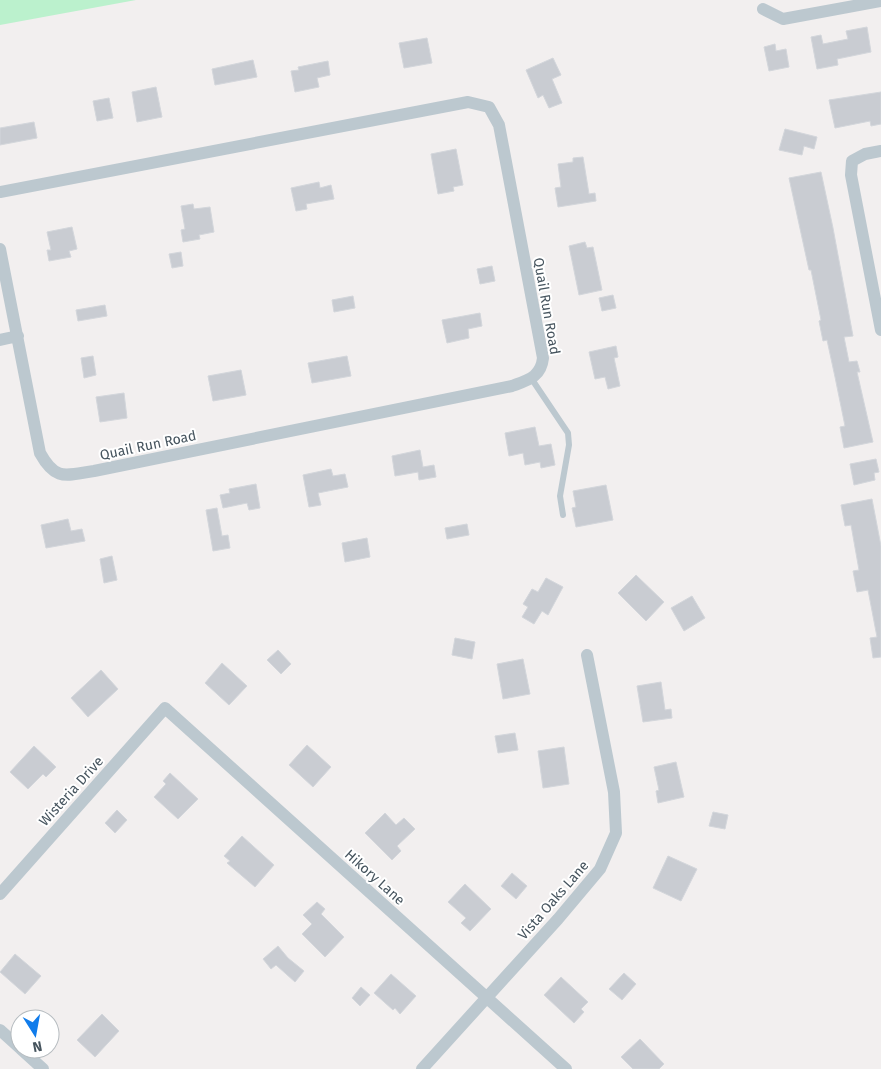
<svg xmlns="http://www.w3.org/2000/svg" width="881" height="1069" viewBox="0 0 881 1069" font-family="'Fira Sans',sans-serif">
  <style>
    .green { fill: #bbf1cd }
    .building { fill: #c9ccd2; stroke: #d3d6db }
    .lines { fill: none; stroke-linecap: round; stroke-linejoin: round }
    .lane { stroke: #bcc8cf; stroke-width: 6 }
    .street { stroke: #bcc8cf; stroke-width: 12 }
    .labels { text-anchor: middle; stroke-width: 4; stroke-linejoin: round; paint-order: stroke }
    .street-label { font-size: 14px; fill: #46545e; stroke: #fff }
  </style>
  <rect width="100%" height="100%" fill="#f2efef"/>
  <!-- green -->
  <path class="green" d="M0,0H136L0,25Z"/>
  <!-- building -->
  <path class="building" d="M867,27L871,52L837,59L838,65L817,69L811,37L821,35L823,44L848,39L846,31Z
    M427,38L432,63L404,68L399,43Z
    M775,44L776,51L786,49L789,67L769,71L764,47Z
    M553,58L561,75L552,79L562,103L549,108L543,95L538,98L526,70Z
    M253,60L257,77L215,85L212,69Z
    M328,61L330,75L317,78L319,87L295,92L291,71L299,70L298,67Z
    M156,87L162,117L137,122L132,92Z
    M881,92V124L871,126L870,121L835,128L829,100Z
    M109,98L113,118L97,121L93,101Z
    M34,122L37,138L0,145V128Z
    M785,129L817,137L814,149L804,146L802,155L779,150Z
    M456,149L463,185L453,187L454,191L438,194L431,154Z
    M583,157L589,194L595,193L596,201L558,207L555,188L561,187L558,164L573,162V158Z
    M821,172L833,228L853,336L844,337L849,362L857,361L860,372H857L873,442L844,448L840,427L845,426L835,377L827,340L823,341L819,321L821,320L811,270H809L789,178Z
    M319,182L320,188L331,185L334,199L306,204L307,209L296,211L291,188Z
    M193,204L194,209L210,207L214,232L199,235L200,239L183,242L181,230L185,229L181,206Z
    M72,227L77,249L69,251L71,257L49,261L47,250H51L47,232Z
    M585,242L587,248L593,247L602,290L579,295L569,246Z
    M181,252L183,266L172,268L169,254Z
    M492,266L495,281L480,284L477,269Z
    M613,295L616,308L602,311L599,298Z
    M353,296L355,308L334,312L332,300Z
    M105,305L107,316L78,321L76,310Z
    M480,313L482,326L468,329L469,338L447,343L442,320Z
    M616,346L618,357L614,358L620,386L608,389L605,377L595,379L589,352Z
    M93,356L96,375L84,378L81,358Z
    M347,356L351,376L312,383L308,363Z
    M241,370L246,395L213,401L208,376Z
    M124,393L127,418L100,422L96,397Z
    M535,427L539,446L551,444L555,465L541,468L540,462L525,465L523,453L509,456L505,433Z
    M420,450L423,467L434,465L436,477L419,480L418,472L395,476L392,456Z
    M876,459L879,472L874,473L875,480L854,485L850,464Z
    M331,469L333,476L345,474L348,487L318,493L321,505L309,507L303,475Z
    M256,484L260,508L249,510L247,503L223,508L220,495L230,493L229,489Z
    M606,485L613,520L576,527L572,508L576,507L573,491Z
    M872,499L881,546V657L873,658L870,638L877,637L868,590L857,592L853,571L859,570L851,525L845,526L841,505Z
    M217,508L222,536L228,535L230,548L213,551L206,510Z
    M68,519L71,531L82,529L85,541L46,548L41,525Z
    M467,524L469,535L447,539L445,528Z
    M367,538L370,557L345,562L342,543Z
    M112,556L117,580L104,583L100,559Z
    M636,575L664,602L646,621L618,593Z
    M546,578L563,587L548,615L542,611L534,624L522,617L528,607L523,604L532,589L538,592Z
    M692,596L705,618L684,631L671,608Z
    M455,638L475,642L472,659L452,655Z
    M278,650L291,664L281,674L267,660Z
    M523,659L530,694L503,699L497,664Z
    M222,663L247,686L229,705L205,683Z
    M101,670L118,689L88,717L71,698Z
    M661,682L665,710L671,709L672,718L643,722L637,686Z
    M515,733L518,750L498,753L495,736Z
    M307,745L331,767L313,787L289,765Z
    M34,746L56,767L46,777L43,774L28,789L10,772Z
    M564,747L569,784L543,788L538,751Z
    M676,762L684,797L658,803L656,791L659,790L654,767Z
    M170,773L198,799L178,819L154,797L166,784L163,781Z
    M117,810L127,820L115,833L105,823Z
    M713,812L728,815L725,829L709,826Z
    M385,813L396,825L404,818L415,829L397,846L401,851L392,860L365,833Z
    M242,836L274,865L255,887L227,863L230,861L224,856Z
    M668,856L697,869L681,901L653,888Z
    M512,873L527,886L516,899L501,886Z
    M465,884L491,909L470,931L461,923L466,918L448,902Z
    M317,902L325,909L321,914L344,937L325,957L302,934L312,924L303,915Z
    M278,946L288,958L304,971L295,982L276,965L271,969L263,959Z
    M15,954L41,976L25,994L0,972Z
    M624,973L636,984L622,1000L609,989Z
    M391,974L416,996L400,1014L395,1008L393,1010L374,993Z
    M561,977L588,1002L581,1009L584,1012L574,1023L544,995Z
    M361,987L370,995L360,1006L352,998Z
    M102,1014L119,1031L95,1057L77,1040Z
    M640,1039L664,1064L659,1069H633L621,1057Z"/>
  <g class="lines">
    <!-- lane -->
    <path class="lane" d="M531,378L568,433L569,445L560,496L563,515"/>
    <!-- street -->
    <path class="street" d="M763,9L783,19L881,1
      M881,151L865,154L852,161L851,175L881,330
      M0,192L468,102L489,107L499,125L543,358C541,377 528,380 512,386L94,471C66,475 56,482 40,453L0,249
      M0,340L18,336
      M0,894L165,708L566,1069
      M0,1030L20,1048
      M21,1049L43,1069
      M422,1069L558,919L600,869L616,833L614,792L587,655"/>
  </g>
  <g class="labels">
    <!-- street labels -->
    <g class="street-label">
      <text transform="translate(547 306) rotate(80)" y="5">Quail Run Road</text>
      <text transform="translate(148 445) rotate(-12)" y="5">Quail Run Road</text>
      <text transform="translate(71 791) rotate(-48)" y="5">Wisteria Drive</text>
      <text transform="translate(375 877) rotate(42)" y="5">Hikory Lane</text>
      <text transform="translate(553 900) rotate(-49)" y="5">Vista Oaks Lane</text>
    </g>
  </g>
  <!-- north arrow -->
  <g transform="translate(35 1034) rotate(169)"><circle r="24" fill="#ffffff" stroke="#b5bbbf"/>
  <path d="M0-4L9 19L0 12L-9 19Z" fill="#107ceb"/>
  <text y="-8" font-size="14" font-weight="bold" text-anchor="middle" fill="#46545e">N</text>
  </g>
</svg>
